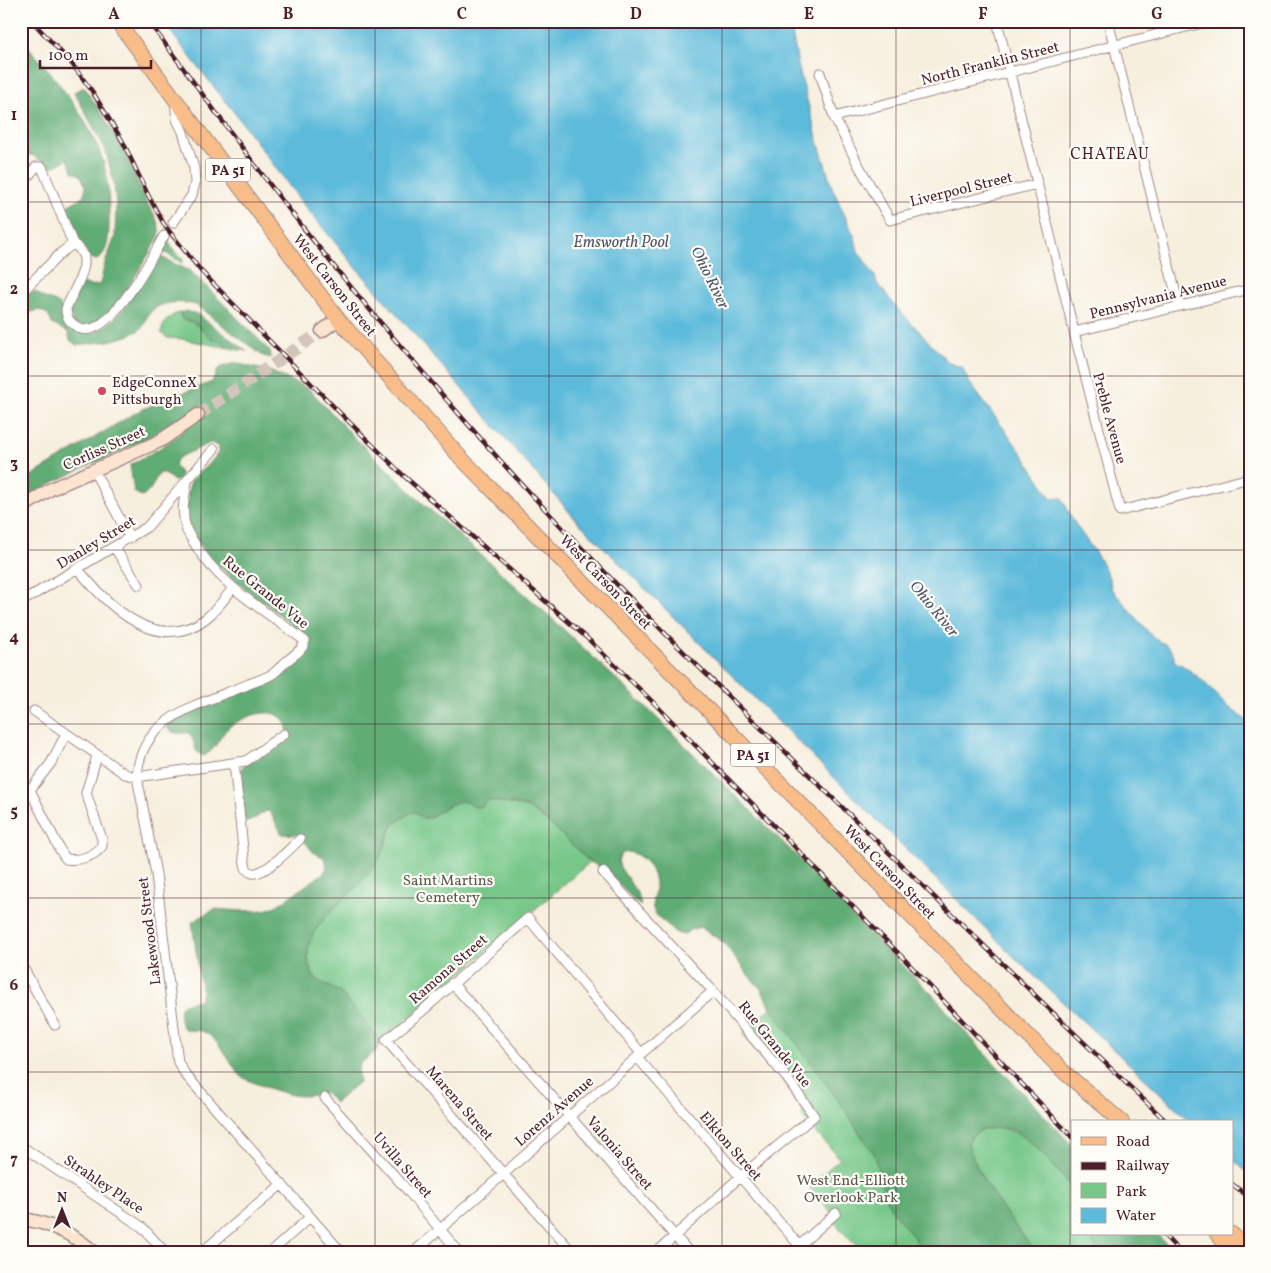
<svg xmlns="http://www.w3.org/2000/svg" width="1271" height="1273" viewBox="0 0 1271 1273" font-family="Vollkorn,serif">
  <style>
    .green { fill: #76c788; stroke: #60735a }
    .forest { fill: #60ac74; stroke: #556650 }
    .water { fill: #5cbada; stroke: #536c82 }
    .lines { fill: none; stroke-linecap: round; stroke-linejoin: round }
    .street-tunnel { stroke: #d4c5ba; stroke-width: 9; stroke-dasharray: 9 4.5; stroke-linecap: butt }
    .secondary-tunnel { stroke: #d4c5ba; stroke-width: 12; stroke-dasharray: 12 6; stroke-linecap: butt }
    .street-casing { stroke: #a08784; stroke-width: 11 }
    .secondary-casing { stroke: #a08784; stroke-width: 15 }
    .primary-casing { stroke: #a08784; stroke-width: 16 }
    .street { stroke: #fff; stroke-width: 9 }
    .secondary { stroke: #fce5d0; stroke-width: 12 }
    .primary { stroke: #f8bd89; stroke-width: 14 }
    .rail-casing { stroke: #4a1f2b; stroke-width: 4.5 }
    .rail { stroke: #fdfcf7; stroke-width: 2.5; stroke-dasharray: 8; stroke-linecap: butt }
    .grid { fill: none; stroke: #4a1f2b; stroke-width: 1; stroke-opacity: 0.55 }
    .poi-dot { fill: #d1495b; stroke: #fdfcf7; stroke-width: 2 }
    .labels { text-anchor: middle; stroke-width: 4.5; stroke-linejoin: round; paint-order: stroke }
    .shield { fill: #fdfcf7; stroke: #806168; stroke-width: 1 }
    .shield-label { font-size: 14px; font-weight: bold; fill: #4a1f2b }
    .street-label { font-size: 15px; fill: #4a1f2b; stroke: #fdfcf7 }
    .poi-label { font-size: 15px; fill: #4a1f2b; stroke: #fdfcf7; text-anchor: start }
    .park-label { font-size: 15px; fill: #595a4c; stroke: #fdfcf7 }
    .neighbourhood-label { font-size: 16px; letter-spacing: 1px; fill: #4a1f2b; stroke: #fdfcf7 }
    .water-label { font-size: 16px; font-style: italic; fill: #505568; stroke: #fdfcf7 }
    .neatline { fill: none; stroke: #4a1f2b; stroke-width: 2 }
    .grid-label { font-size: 16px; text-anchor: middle; font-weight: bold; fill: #4a1f2b }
  </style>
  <rect width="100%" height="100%" fill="#fdfcf7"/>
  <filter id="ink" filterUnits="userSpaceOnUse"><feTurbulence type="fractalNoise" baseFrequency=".02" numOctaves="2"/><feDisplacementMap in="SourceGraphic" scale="10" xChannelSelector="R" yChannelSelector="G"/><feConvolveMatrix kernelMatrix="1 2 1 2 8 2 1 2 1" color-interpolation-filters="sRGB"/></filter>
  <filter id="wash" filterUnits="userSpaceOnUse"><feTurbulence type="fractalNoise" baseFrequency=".0096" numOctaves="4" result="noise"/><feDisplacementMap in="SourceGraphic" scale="20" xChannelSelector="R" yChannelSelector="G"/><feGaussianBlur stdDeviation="1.12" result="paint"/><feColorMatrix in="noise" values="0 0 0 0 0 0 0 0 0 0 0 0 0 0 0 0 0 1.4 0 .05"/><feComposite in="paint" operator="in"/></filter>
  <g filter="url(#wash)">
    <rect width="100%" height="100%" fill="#f7efde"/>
    <!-- green -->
    <path class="green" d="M181,312L180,313L183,320L192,321L201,329L239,350L182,339L168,338L161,333C164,320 169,316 181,312Z
      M489,800L527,807L555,828L590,862L381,1042L342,994L315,978L309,966L308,948L312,935L323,919L362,881L375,865L382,854L393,825L413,811L416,812C427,829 446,801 462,801C468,801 475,805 481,807Z
      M771,1008L849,1115L858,1131L875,1155L880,1178L888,1201L893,1211L925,1252H861L835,1223H833L831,1212L808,1186L840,1159L801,1116L804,1110L801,1103L780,1076L743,1034L750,1025Z
      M1000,1128C1029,1132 1053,1166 1072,1187V1234H1091L1097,1252H1035C1010,1217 980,1185 968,1143C975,1129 985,1129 1000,1128Z"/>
    <!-- forest -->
    <path class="forest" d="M21,38C50,72 88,115 102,158C109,178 109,201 109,222C109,235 109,252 97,260L90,258L82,244L73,234L66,215L65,207L83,197L86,187L84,182L80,175L72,171L68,159L51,168L34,156L21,153Z
      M84,87C99,109 114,131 126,155C134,170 139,187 146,201C153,214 161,222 159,237C146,257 116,314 96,324C92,326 85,325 80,326L70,317V305L83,283L91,286L100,284L105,263L115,237L116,204L114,185L107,155L102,143L74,92Z
      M167,238L174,251L183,259L182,263L159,249Z
      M157,255L190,271L197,277L270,351L271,358L263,356L196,305C181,301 156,300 147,317C144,324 144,328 136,332C119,341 96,343 76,345L70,340L68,332L52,324L48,314L39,310L28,313L21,310V301L29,293L36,292C38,293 40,295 43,297C54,303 61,299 63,315L91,333C121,325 141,280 157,255Z
      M186,311L197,314L247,351L239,350L212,339L196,324L181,318L180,313Z
      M235,363L272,372L309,389L353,436L417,498L546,613L644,705L832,891L852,916L934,996L966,1033L1072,1145V1187C1057,1171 1032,1138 1012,1130C1005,1127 997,1128 989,1129C978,1130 972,1133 968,1143C980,1185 1010,1217 1035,1252H925L893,1211L887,1201L880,1178L875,1155L858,1131L849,1115L771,1008L761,989L747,974L728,948L720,940L700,927L690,930L684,935C676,934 673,931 668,925C663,921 654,915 653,908C651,901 655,895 655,889C656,872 645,854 627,852L621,854L618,861L620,867L637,893L641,904L640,906L602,868L590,862L555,828L538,814L527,807L489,800C485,802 483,806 480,807C473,809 471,803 465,802C455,799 437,812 430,818H421L416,812C409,811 400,821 393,825C385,839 384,854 374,867C365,878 356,888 345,898C324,917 295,944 313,976C319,985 333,987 342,994L381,1042C377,1060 351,1057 360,1081L335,1103L324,1092L320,1095C312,1095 302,1097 293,1095C282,1093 247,1082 240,1075C230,1063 222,1045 209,1035C195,1023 177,1043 180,1007C184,1002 194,1002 200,999L202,994L192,922L215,909L242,911L265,910L276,906L324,873L327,868L326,862L323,857L313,852L300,835L282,834L270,812L267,811C259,814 255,821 246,821L244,819L241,769L243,766L276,749L288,737C288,700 249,713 229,727C219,736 216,751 203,756L196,751C190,720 184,741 168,729L167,725C182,709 337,670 301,633C273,604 176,552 187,504C188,497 188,487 191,482C197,471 220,459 219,447L213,443H210L178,458L174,464L181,475L179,480L174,481L164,473H161C154,477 154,488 145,495L141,496L134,492L130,465L160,448L185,430V417L148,438L54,482L21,501V482L135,413L154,404L212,382L219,368Z
      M1091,1234H1157L1174,1252H1097Z"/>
    <!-- water -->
    <path class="water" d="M162,21H790L798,65L816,134L832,187L855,238L858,251L875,276L877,283L897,308L949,363L962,367L969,382L1024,456L1051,498H1062C1066,506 1069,513 1073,520C1083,538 1110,567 1111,588L1149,633L1158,641L1165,644L1170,649L1174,655V661C1196,671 1213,692 1230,708C1236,713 1243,718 1250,723V1175L1232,1159V1122H1191L1012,955L578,522L347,257L302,203L240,120Z"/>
  </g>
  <g filter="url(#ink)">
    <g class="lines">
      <!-- street-tunnel -->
      <path class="street-tunnel" d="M164,236L173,223"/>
      <!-- secondary-tunnel -->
      <path class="secondary-tunnel" d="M198,415L322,331"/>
      <defs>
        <path id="street" d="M997,21L1074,332L1120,511L1250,478
          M1108,21L1179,306
          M820,73L834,117L859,166L890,220L1037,184
          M834,117L1210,21
          M21,184L36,167H42L73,244
          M173,223L192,195L195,183L194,168L183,132L177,119L175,101
          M21,293L62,252L73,244C99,258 72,290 66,309C66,318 70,322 77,327C106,346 152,257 164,236
          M1074,332L1250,289
          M93,469L130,538
          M187,482C184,498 181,512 186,528C187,533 191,537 193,541C218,585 266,611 305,641C303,650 295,654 288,660C283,664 279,669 274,673C267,678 257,681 249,684C203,704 140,715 137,777L156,874L178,1062L185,1074L341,1252
          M114,547L139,585
          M78,569C107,605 157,655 205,619C216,611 225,598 233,588
          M21,602L147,527L214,449
          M34,711L125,774L137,777L246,761L284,734
          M66,734L51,763L30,790L60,850L66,859C79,861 94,857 102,846V839L86,793L97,756
          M234,763L244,858C245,863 245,870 250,872C260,880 292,847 300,839
          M603,872L713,991L786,1077L814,1116L740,1177L657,1252
          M21,964L55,1025
          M452,983L689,1252
          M637,1057L805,1252
          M325,1098L409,1192L459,1252
          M21,1146L142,1227L165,1252
          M202,1252L282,1184
          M271,1252L310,1217
          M414,1252L713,991
          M572,1252L386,1040L421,1012L528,918L641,1053
          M792,1252L836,1213"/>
        <path id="secondary" d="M322,331L338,319
          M21,508L51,489L160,441L198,415
          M21,1219C48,1222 73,1234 94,1252"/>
        <path id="primary" d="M117,21L338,319L460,457L1064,1072L1122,1122
          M1217,1234L1233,1252
          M1232,1234L1249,1252"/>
      </defs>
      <!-- street casing -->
      <use href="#street" class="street-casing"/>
      <!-- secondary casing -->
      <use href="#secondary" class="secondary-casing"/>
      <!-- primary casing -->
      <use href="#primary" class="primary-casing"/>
      <!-- street -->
      <use href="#street" class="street"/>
      <!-- secondary -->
      <use href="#secondary" class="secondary"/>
      <!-- primary -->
      <use href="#primary" class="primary"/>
      <defs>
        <path id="rail" d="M32,21L72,64L92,91L123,142L148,195L165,226L201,271L340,413L404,476L588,639L658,707L908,963L1072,1137
          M148,21C198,87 246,155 298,221C347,284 399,345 452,406C574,547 708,677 842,807C950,912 1057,1018 1167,1122
          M1232,1184L1250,1198
          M1163,1234L1180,1252"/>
      </defs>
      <!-- rail casing -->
      <use href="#rail" class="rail-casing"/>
      <!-- rail -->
      <use href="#rail" class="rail"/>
    </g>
  </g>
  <!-- grid -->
  <path class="grid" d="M201,21V1252M375,21V1252M549,21V1252M722,21V1252M896,21V1252M1070,21V1252M21,202H1250M21,376H1250M21,550H1250M21,724H1250M21,898H1250M21,1072H1250"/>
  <!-- markers -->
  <circle class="poi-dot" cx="102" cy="391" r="5"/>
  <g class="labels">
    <!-- shield labels -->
    <g class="shield">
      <rect x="205.5" y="158.5" width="45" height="23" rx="4"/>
      <rect x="730.5" y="743.5" width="45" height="23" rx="4"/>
    </g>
    <g class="shield-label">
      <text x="228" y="175">PA 51</text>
      <text x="753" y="760">PA 51</text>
    </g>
    <!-- street labels -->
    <g class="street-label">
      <text transform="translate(990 63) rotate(-14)" y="5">North Franklin Street</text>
      <text transform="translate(961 189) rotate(-14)" y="5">Liverpool Street</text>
      <text transform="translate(335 285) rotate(52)" y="5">West Carson Street</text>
      <text transform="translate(1158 297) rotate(-14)" y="5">Pennsylvania Avenue</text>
      <text transform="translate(1110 418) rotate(75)" y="5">Preble Avenue</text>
      <text transform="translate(104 448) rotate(-24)" y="5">Corliss Street</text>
      <text transform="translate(96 542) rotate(-31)" y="5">Danley Street</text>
      <text transform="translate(606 582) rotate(46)" y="5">West Carson Street</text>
      <text transform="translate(266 592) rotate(39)" y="5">Rue Grande Vue</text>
      <text transform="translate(890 872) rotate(46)" y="5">West Carson Street</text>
      <text transform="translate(149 931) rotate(-97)" y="5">Lakewood Street</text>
      <text transform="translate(448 969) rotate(-41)" y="5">Ramona Street</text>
      <text transform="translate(775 1044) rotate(51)" y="5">Rue Grande Vue</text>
      <text transform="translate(460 1103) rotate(49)" y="5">Marena Street</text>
      <text transform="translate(554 1111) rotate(-41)" y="5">Lorenz Avenue</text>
      <text transform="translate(731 1146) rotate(49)" y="5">Elkton Street</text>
      <text transform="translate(620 1153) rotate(49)" y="5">Valonia Street</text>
      <text transform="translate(403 1165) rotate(49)" y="5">Uvilla Street</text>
      <text transform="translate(104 1184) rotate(34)" y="5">Strahley Place</text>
    </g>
    <!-- poi labels -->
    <g class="poi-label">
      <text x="112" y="387">EdgeConneX<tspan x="112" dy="17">Pittsburgh</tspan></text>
    </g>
    <!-- park labels -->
    <g class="park-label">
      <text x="448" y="885">Saint Martins<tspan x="448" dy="17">Cemetery</tspan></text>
      <text x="851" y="1185">West End-Elliott<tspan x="851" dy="17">Overlook Park</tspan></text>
    </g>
    <!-- neighbourhood labels -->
    <g class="neighbourhood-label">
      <text x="1110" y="159">CHATEAU</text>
    </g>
    <!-- water labels -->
    <g class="water-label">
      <text x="621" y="247">Emsworth Pool</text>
      <text transform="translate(711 277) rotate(64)" y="6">Ohio River</text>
      <text transform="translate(935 608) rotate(51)" y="6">Ohio River</text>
    </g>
  </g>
  <!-- margin -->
  <rect width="1271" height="1273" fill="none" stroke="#fdfcf7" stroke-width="55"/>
  <!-- legend -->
  <rect x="1071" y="1120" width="162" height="115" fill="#fdfcf7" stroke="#b5a4a5"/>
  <rect x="1081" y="1137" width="25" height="8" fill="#f8bd89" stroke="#b5a4a5"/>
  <text x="1116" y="1146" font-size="15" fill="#4a1f2b">Road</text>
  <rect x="1081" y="1162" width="25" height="8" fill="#4a1f2b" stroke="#b5a4a5"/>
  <text x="1116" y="1170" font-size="15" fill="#4a1f2b">Railway</text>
  <rect x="1081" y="1183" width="25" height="15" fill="#76c788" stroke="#b5a4a5"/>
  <text x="1116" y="1196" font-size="15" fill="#4a1f2b">Park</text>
  <rect x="1081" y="1208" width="25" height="15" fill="#5cbada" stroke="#b5a4a5"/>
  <text x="1116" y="1220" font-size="15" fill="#4a1f2b">Water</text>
  <!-- north arrow -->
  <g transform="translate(62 1210)" stroke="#fdfcf7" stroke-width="4" paint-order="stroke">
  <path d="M0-4L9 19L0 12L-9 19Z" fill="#4a1f2b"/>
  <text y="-8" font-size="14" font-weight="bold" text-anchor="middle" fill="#4a1f2b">N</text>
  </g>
  <!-- scale -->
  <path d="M40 60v8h111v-8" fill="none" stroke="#4a1f2b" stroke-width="2.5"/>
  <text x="48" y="60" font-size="15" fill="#4a1f2b" stroke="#fdfcf7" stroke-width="4" paint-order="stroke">100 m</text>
  <rect x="28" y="28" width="1216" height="1218" class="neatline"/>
  <g class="grid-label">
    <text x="114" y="19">A</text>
    <text x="288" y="19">B</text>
    <text x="462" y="19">C</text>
    <text x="636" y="19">D</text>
    <text x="809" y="19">E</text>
    <text x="983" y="19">F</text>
    <text x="1157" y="19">G</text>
    <text x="14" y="120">1</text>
    <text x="14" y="294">2</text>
    <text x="14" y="468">3</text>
    <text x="14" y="642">4</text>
    <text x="14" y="816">5</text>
    <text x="14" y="990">6</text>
    <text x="14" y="1164">7</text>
  </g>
</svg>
